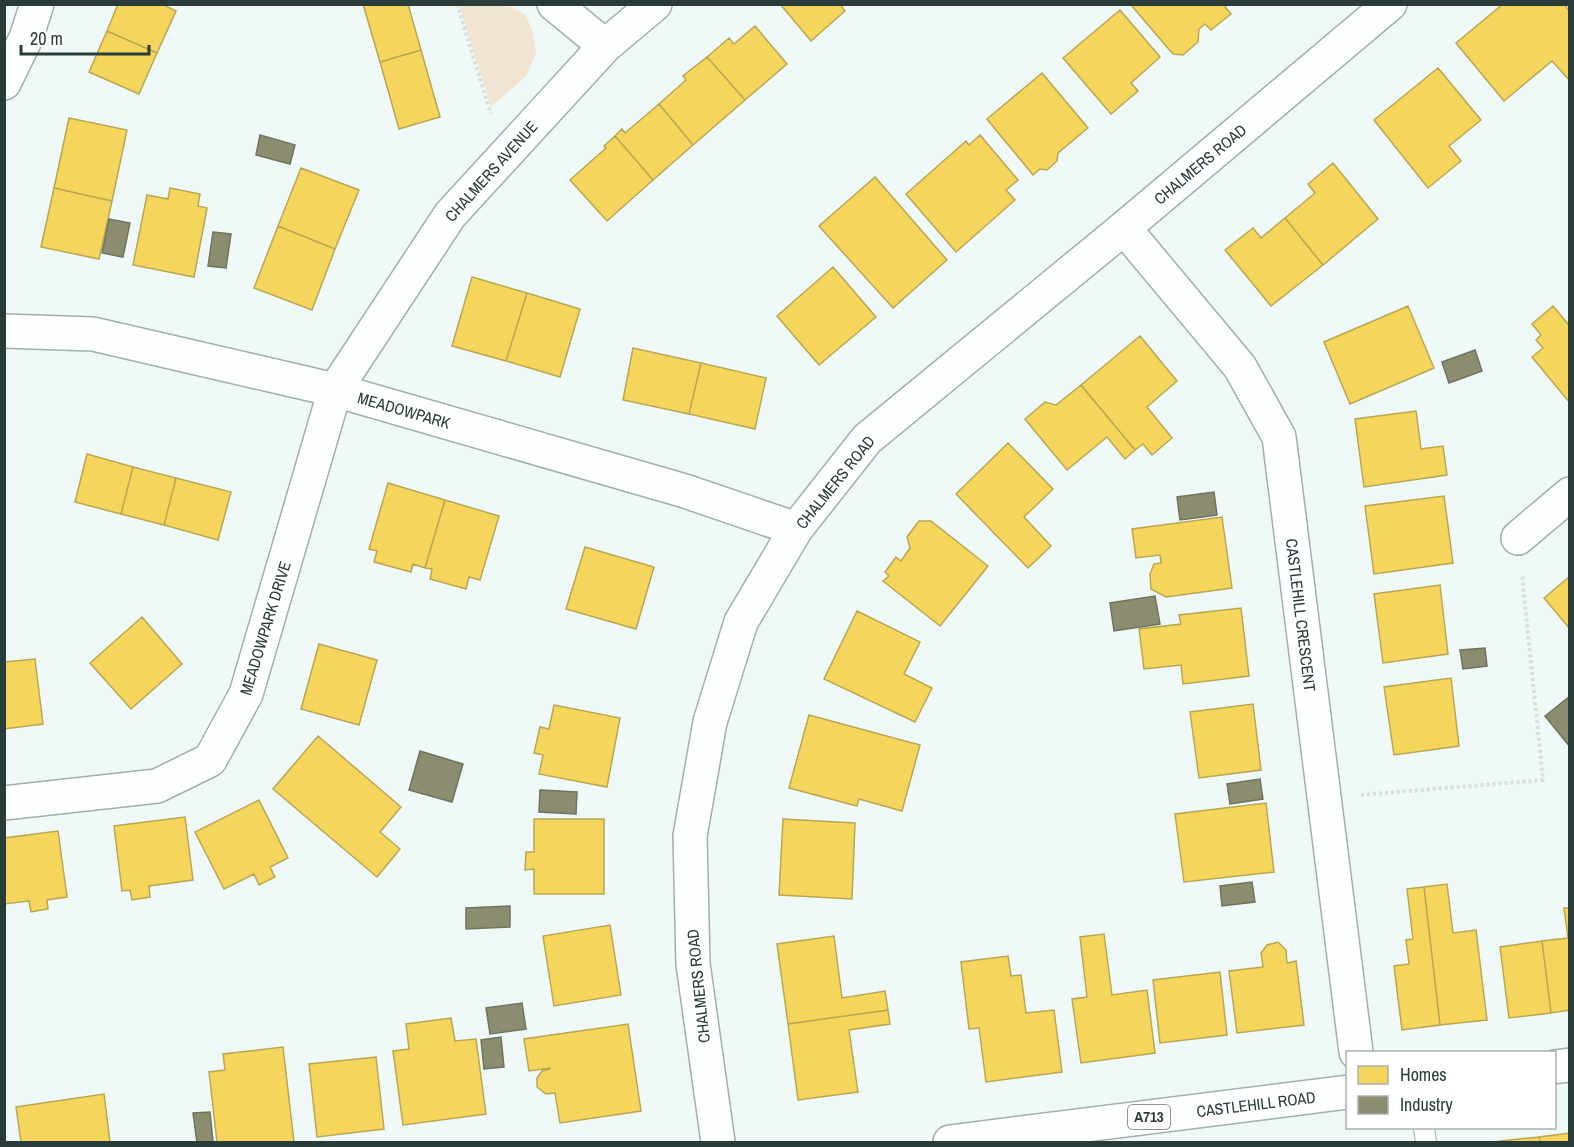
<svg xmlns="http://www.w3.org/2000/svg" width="1574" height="1147" viewBox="0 0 1574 1147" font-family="'Archivo Narrow',sans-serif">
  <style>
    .green { fill: #f2e5d4 }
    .homes { fill: #f6d55c; stroke: #b8a752; stroke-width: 1.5 }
    .industry { fill: #8c8c6e; stroke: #6e745e; stroke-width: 1.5 }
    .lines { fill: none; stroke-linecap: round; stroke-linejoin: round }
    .service-casing { stroke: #a1afad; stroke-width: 22 }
    .minor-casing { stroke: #a1afad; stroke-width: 36 }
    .tertiary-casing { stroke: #a1afad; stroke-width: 36 }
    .primary-casing { stroke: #a1afad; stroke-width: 36 }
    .path { stroke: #d9dddc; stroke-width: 4; stroke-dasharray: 3 3; stroke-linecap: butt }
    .service { stroke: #fdfefe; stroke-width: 20 }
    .minor { stroke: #fdfefe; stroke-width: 33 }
    .tertiary { stroke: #fdfefe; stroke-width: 33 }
    .primary { stroke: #fdfefe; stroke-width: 33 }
    .labels { text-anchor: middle; stroke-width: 6; stroke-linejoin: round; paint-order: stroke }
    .shield { fill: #fff; stroke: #697674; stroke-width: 1.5 }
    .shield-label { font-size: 15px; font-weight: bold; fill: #293c39 }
    .street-label { font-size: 16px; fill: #293c39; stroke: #fff }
  </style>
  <rect width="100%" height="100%" fill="#effaf8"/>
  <!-- green -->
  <path class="green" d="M459,5H508L526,15L533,33L536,54L526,76L491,107Z"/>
  <!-- homes -->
  <path class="homes" d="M118,4H162L176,11L157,53L107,31Z
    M363,4H408L421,50L380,62Z
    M780,4H840L845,11L811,41Z
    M1229,4L1225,7L1231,14L1211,30L1205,24L1199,29L1198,42L1183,55L1173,54L1131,5Z
    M1503,4H1564L1570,12V81L1552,61L1504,101L1456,43Z
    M1120,10L1160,57L1131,83L1138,91L1111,114L1063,58Z
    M755,26L787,64L745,100L707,57L729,38L734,44Z
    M107,31L157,53L139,94L89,72Z
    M421,50L440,117L399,129L380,62Z
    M707,57L745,100L693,145L659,104L686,80L683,76Z
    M1438,68L1481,120L1449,146L1461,161L1428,188L1374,120Z
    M1042,73L1088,128L1058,153L1057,161L1047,170L1040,169L1033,175L987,119Z
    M659,104L693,145L653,180L615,136L622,129L625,133Z
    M69,118L127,130L112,201L54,188Z
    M980,135L1018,180L1006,190L1015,200L956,252L906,194L966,141L969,145Z
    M615,136L653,180L607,221L570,180L606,148L604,146Z
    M1333,163L1378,219L1323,265L1285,218L1315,193L1308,184Z
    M301,168L359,190L335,249L278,226Z
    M875,177L947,260L893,308L819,226Z
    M54,188L112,201L99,259L41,247Z
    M170,188L200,194L198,206L207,208L194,277L133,265L147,195L168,199Z
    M1285,218L1323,265L1271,306L1225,250L1253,228L1261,238Z
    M278,226L335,249L312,310L254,288Z
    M833,267L876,317L819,365L777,316Z
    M472,277L527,293L506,361L452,346Z
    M527,293L580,309L560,377L506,361Z
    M1408,306L1434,368L1350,404L1324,342Z
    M1553,306L1568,324L1570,323V403L1532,357L1543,348L1536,340L1541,335L1532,324Z
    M1140,336L1177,381L1147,407L1172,438L1152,455L1143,444L1135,450L1081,385Z
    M633,348L701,363L689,414L623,400Z
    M701,363L766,378L755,429L689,414Z
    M1081,385L1135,450L1125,459L1107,437L1067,470L1025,419L1045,402L1056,405Z
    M1416,411L1421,449L1443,446L1447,475L1364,487L1355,419Z
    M1008,443L1053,489L1024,517L1051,546L1028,568L956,494Z
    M87,454L133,467L121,514L75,502Z
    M133,467L176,478L164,525L121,514Z
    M176,478L231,492L218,540L164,525Z
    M388,483L445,500L425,568L413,564L411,572L374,562L377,551L369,549Z
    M1444,496L1453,563L1374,574L1365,506Z
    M445,500L499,516L480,580L469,577L466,589L430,579L432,569L425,568Z
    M1222,517L1232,588L1166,597L1151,589L1150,574L1154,564L1161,563L1160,555L1136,558L1132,529Z
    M919,521H931L988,566L940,626L883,581L889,576L885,572L896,557L901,561L910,548L907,537Z
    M585,547L654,567L636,629L566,609Z
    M1570,576V629L1544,598Z
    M1440,585L1448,654L1383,663L1374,594Z
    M1241,608L1249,676L1183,684L1181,665L1144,669L1139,629L1181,624L1179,615Z
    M857,611L920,642L904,674L932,688L915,722L824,679Z
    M142,617L182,664L131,709L90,663Z
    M319,644L377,660L359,725L301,709Z
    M35,659L43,724L4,729V662Z
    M1451,678L1459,746L1394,755L1384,687Z
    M1253,704L1261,770L1199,778L1190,712Z
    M554,705L620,718L607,787L539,774L543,755L534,753L540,727L549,729Z
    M809,715L920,745L902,811L859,799L857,806L789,788Z
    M318,736L401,807L380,832L400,849L377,877L273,789Z
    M259,800L288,858L270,867L275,877L259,885L254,874L224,889L195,832Z
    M1266,803L1274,872L1184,882L1175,814Z
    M185,817L193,880L149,886L150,897L132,900L130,890L122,891L114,826Z
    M534,819H604V894H534V869L525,870L526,852H534Z
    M783,819L855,823L852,899L779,895Z
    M58,831L67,897L47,900L48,909L31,912L29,901L4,904V838Z
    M1447,884L1453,933L1476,930L1487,1020L1440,1025L1424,887Z
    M1424,887L1440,1025L1402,1030L1394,966L1409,964L1406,940L1413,939L1407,889Z
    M1564,908H1570V1010L1551,1013L1542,941L1568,938Z
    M610,925L621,995L554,1006L543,936Z
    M1104,934L1112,995L1147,990L1155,1053L1081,1063L1072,999L1087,997L1080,937Z
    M834,936L842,998L885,991L888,1010L788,1024L777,944Z
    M1542,941L1551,1013L1509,1018L1500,947Z
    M1278,942L1286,950L1287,963L1296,961L1304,1025L1237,1033L1229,971L1263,967L1261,953L1267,945Z
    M1008,956L1011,976L1021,975L1026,1013L1054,1010L1062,1072L986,1082L979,1028L969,1029L961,962Z
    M1220,972L1227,1035L1160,1043L1153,980Z
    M888,1010L890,1024L849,1030L858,1092L798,1100L788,1024Z
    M451,1018L455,1041L476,1039L486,1114L403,1125L393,1051L409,1049L406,1024Z
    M628,1024L641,1111L560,1123L555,1093L546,1094L537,1087V1078L542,1071L550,1069V1068L529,1071L524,1039Z
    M283,1047L294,1142H217L209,1072L225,1070L223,1054Z
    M376,1057L384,1129L317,1137L309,1064Z
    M104,1094L110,1142H21L16,1107Z
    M1570,1133V1142H1540L1539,1137Z
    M1539,1137L1540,1142H1491Z"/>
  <!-- industry -->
  <path class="industry" d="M260,135L295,145L290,164L256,155Z
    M109,219L130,223L123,257L102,253Z
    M213,232L231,234L226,268L208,266Z
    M1475,350L1482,371L1449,383L1442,362Z
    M1214,492L1217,515L1180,520L1177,497Z
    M1155,596L1160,624L1114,631L1110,603Z
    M1485,648L1487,666L1463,669L1460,650Z
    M1570,696V747L1545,716Z
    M420,751L463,764L452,802L409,790Z
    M1260,779L1263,799L1230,804L1227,784Z
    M540,790L577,792L576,814L539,812Z
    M1252,882L1255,902L1222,906L1220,886Z
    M510,906V927L466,929V908Z
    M522,1003L526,1029L490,1034L486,1008Z
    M501,1037L504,1067L484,1069L481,1040Z
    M210,1112L213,1142H197L193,1113Z"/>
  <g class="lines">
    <defs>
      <path id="service" d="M1424,1128L1426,1142"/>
      <path id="minor" d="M554,4L605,46
        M4,83L26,38L37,4
        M1124,228L1240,367L1279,437L1356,1052
        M4,331L93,334L335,390L685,491L796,529
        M1518,538L1570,494
        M4,803L157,786L210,760L246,694L335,390L450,215L605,46L655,4"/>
      <path id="tertiary" d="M718,1142L693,964L690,836L710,722L741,622L796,529L867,439L1124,228L1390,4"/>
      <path id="primary" d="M1554,1067L1570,1065
        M950,1142L1348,1092"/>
    </defs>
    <!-- service casing -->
    <use href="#service" class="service-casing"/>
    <!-- minor casing -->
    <use href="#minor" class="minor-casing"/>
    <!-- tertiary casing -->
    <use href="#tertiary" class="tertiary-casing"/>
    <!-- primary casing -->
    <use href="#primary" class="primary-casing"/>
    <!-- path -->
    <path class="path" d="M457,4L491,114
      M1361,795L1543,780L1522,575"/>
    <!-- service -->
    <use href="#service" class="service"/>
    <!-- minor -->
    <use href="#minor" class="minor"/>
    <!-- tertiary -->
    <use href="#tertiary" class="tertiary"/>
    <!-- primary -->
    <use href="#primary" class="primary"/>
  </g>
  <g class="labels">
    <!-- shield labels -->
    <rect class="shield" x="1128" y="1105" width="42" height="24" rx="4.5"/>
    <g class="shield-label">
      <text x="1149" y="1122">A713</text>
    </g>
    <!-- street labels -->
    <g class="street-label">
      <text transform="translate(1200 164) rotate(-40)" y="6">CHALMERS ROAD</text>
      <text transform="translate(491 171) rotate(-48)" y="6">CHALMERS AVENUE</text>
      <text transform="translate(404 410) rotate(16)" y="6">MEADOWPARK</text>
      <text transform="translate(835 482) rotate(-51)" y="6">CHALMERS ROAD</text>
      <text transform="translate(1301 615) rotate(83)" y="6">CASTLEHILL CRESCENT</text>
      <text transform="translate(265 628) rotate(-73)" y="6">MEADOWPARK DRIVE</text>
      <text transform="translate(698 986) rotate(-96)" y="6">CHALMERS ROAD</text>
      <text transform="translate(1256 1104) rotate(-7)" y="6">CASTLEHILL ROAD</text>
    </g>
  </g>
  <!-- border -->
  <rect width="1574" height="1147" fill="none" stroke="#293c39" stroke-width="12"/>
  <!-- legend -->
  <rect x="1346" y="1051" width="210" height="78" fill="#ffffff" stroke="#a9b1b0" stroke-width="1.5"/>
  <rect x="1358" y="1066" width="30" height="18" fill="#f6d55c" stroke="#a9b1b0" stroke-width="1.5"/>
  <text x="1400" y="1081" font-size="18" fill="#293c39">Homes</text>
  <rect x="1358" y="1096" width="30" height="18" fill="#8c8c6e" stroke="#a9b1b0" stroke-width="1.5"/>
  <text x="1400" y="1111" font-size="18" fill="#293c39">Industry</text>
  <!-- scale -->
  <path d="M21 45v9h128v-9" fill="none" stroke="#293c39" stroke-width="3"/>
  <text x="30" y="45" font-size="18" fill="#293c39" stroke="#ffffff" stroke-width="4.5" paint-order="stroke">20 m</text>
</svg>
